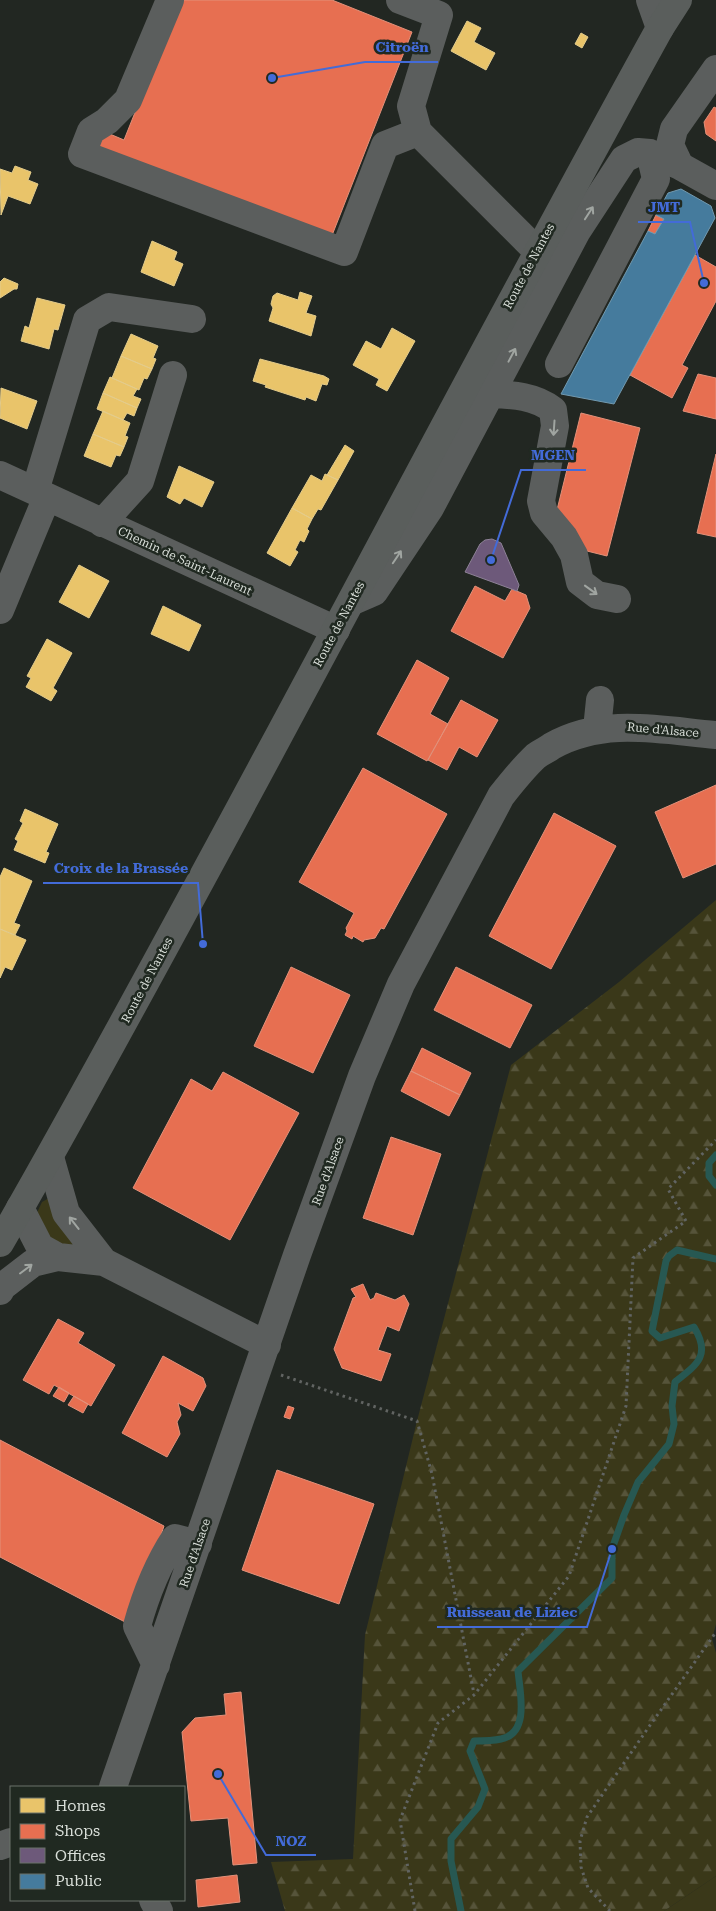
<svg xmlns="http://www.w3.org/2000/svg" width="716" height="1911" viewBox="0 0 716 1911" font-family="'Roboto Serif',serif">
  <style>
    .green { fill: #3a3819 }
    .forest { fill: url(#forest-firs) }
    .homes { fill: #e9c46a; stroke: #e4cc8b }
    .shops { fill: #e76f51; stroke: #e3917a }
    .offices { fill: #6d597a; stroke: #8d8196 }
    .public { fill: #457b9d; stroke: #7199af }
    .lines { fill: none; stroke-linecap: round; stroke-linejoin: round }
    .stream { stroke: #275852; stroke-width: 7 }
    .path { stroke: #616462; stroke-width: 3; stroke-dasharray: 2.5 4; stroke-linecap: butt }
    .minor { stroke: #5b5e5d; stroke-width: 28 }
    .major { stroke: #5a5e5c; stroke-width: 28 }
    .oneway { stroke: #a0a5a1 }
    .labels { text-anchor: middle; stroke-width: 5; stroke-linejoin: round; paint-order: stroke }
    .street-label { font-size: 12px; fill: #d9dfd9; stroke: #202921 }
    .leader { fill: none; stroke: #436bd8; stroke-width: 2 }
    .callout-dot { fill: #436bd8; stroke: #202921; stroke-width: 2 }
    .callout-label { font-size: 14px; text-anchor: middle; font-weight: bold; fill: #436bd8; stroke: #202921; stroke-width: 5; stroke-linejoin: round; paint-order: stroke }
  </style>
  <defs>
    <pattern id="forest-firs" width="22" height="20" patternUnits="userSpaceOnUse" patternTransform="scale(1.25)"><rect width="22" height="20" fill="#3a3819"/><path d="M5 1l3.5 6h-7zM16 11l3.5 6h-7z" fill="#56543a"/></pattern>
  </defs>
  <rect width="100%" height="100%" fill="#222722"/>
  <!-- green -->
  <path class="green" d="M49,1198L87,1254L60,1250L34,1219L42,1202Z
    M716,1876V1911H664Z"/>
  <!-- forest -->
  <path class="forest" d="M716,900V1624L712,1639L716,1653V1876L664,1911H285L271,1862L353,1859L365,1635L417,1421L511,1065L619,982Z"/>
  <!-- homes -->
  <path class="homes" d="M467,21L481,28L474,42L495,53L486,70L451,51Z
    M581,33L588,37L582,48L575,44Z
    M15,166L31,172L28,180L38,184L30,204L8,196L1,215L0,169L12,173Z
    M152,241L177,252L174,260L183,264L174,286L141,272Z
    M4,278L18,284L17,289H14L0,298V282Z
    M300,292L312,296L306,313L316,316L311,336L269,321L273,308L271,304L273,296L277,293L298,300Z
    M37,298L65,305L58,330L54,329L49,349L21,341L25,326L29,328Z
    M392,328L415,341L387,391L376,385L379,379L353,365L366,341L381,349Z
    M131,334L158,346L153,358L156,359L152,369L121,356Z
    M121,356L152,369L147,379L144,378L139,390L112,378Z
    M260,359L324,376L329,379L327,385L322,384L316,401L306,397L305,400L265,387L266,385L253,381Z
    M110,377L137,389L133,396L141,399L137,408L103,393Z
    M1,388L37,401L27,429L0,418Z
    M103,393L137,408L134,416L127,413L123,420L97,409Z
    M103,411L130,423L125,436L128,437L124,447L93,434Z
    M93,434L124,447L120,456L116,455L111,467L84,456Z
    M345,445L354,451L338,480L327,475Z
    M179,466L214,482L202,507L184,498L180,504L167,497Z
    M325,474L338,480L321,510L318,509L312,519L292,508L311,475L322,481Z
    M292,508L312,519L307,529L309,531L304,542L300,540L295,550L298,552L290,566L267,553Z
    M79,565L109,581L89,618L59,602Z
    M163,606L201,625L189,651L151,634Z
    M47,639L72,653L53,688L57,691L51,701L26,687L31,678L27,676Z
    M25,809L58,824L46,852L49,853L45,863L14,850L18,841L15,839L23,823L20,821Z
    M4,868L32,881L14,923L20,925L15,935L0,929V877Z
    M0,929L26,940L12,970L5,967L0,978Z"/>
  <!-- shops -->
  <path class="shops" d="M180,0H332L412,32L329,243L97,152L105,132L124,140Z
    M714,107L716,108V141L706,134L704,122Z
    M656,215L664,219L655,234L648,231Z
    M695,255L716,267V301L682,365L688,368L672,398L630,375Z
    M698,374L716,378V419L683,411Z
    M581,413L640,428L607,556L587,551L556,514Z
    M716,454V537L697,533Z
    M475,586L505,601L512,589L526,595L530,608L503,658L451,631Z
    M417,660L449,678L430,714L448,724L427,761L377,734Z
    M461,700L498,720L477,757L459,747L447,770L428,760Z
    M363,768L447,814L384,929L381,928L375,938L364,940L363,942L353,936L352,939L345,935L347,931L346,928L354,913L299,882Z
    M716,785V864L683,878L655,812Z
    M554,813L616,846L551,969L489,936Z
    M291,967L350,995L313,1073L254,1046Z
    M456,967L532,1005L510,1048L434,1010Z
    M422,1048L471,1073L460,1095L411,1071Z
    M411,1071L460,1095L449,1116L401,1091Z
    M223,1072L299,1113L230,1240L133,1188L191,1079L212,1091Z
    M391,1137L441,1154L413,1235L363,1218Z
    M363,1284L370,1300L374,1298L376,1293L395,1300L404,1295L409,1304L399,1331L387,1326L378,1350L391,1354L381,1381L342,1368L334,1349L353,1298L356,1297L351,1289Z
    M58,1319L84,1333L78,1343L115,1365L91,1406L54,1385L49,1394L23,1380Z
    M163,1356L203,1378L206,1386L193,1411L178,1403L181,1415L177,1422L180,1434L167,1457L122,1433Z
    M59,1387L69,1393L64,1402L53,1396Z
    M74,1396L88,1404L83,1413L68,1405Z
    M288,1406L294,1408L290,1419L284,1417Z
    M0,1440L164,1526L144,1586L125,1622L0,1557Z
    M277,1470L374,1504L339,1604L242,1570Z
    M241,1692L257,1863L233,1865L228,1818L191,1821L182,1732L195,1718L226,1715L224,1694Z
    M237,1875L240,1902L198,1907L196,1880Z"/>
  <!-- offices -->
  <path class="offices" d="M492,539L501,543L519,585L517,591L465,572L480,544L485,540Z"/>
  <!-- public -->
  <path class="public" d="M681,189L711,206L715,218L614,404L561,394L648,231L655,234L664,219L656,215L668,193Z"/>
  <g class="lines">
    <!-- stream -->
    <path class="stream" d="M716,1155L709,1163V1176L716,1185
      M461,1911L451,1861V1839L478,1807L485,1789L470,1751L474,1741C482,1741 492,1741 501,1739C530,1733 520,1693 518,1671L612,1578V1549L624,1515L638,1482L669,1444L674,1424L672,1406L675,1382C698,1364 711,1355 694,1327L660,1338L652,1331L666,1261L669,1256L677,1250L716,1259"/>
    <!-- path -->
    <path class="path" d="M281,1375L417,1421L432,1474L474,1694
      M415,1911L400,1820L438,1723L474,1695L569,1576L626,1406L633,1258L686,1221L668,1189L716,1140
      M610,1911L588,1888L581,1867L580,1841L587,1817L646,1731L716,1632"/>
    <!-- minor -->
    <path class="minor" d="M170,0L128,100L107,121L91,131L82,154L344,252L385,145L418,132
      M400,0L439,15L411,106L418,132L537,251
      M650,0L660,28
      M716,69L674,129L670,145L680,166L716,186
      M559,364L656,179L650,153
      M491,394C514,395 535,396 553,410L555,426L541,501L544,513L564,537L574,555L580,582L597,595L617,599
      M0,475L336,630
      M35,491L87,320L109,307L192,319
      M102,523L140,481L173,375
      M351,602L374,592L430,508L577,231L624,159L638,152L650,153L680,166
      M0,610L47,497
      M597,729L600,700
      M50,1157L66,1213L104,1262
      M20,1208L40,1247L58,1257
      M0,1291L2,1287L33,1263L58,1257L104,1262L267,1345
      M156,1665L137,1626C145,1597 158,1564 175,1538L198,1544
      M113,1787L297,1255L362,1076L401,984L501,796C512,782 523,768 536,756C541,752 547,750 552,746C604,717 659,730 716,735
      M0,1846L11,1842
      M153,1900L159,1911"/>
    <!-- major -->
    <path class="major" d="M0,1243C67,1127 131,1009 195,891C351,604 502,314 660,28L678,0"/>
  </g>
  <!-- one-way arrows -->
  <defs><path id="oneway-shaft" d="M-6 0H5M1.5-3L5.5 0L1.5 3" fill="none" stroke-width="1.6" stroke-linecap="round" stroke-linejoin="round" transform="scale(1.25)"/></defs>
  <g class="oneway">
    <use href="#oneway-shaft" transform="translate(589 213) rotate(-57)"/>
    <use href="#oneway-shaft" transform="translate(512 355) rotate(-62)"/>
    <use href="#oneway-shaft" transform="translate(554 428) rotate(94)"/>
    <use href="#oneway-shaft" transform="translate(397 557) rotate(-56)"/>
    <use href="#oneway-shaft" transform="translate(591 590) rotate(36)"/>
    <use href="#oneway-shaft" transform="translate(74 1223) rotate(-128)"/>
    <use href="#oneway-shaft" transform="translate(26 1269) rotate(-37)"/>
  </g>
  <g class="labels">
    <!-- street labels -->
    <g class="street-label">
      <text transform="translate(529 266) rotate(-62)" y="4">Route de Nantes</text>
      <text transform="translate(185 561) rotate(25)" y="4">Chemin de Saint-Laurent</text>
      <text transform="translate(339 624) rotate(-62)" y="4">Route de Nantes</text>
      <text transform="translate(663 730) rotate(5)" y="4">Rue d'Alsace</text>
      <text transform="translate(147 980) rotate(-62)" y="4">Route de Nantes</text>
      <text transform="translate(328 1171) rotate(-70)" y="4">Rue d'Alsace</text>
      <text transform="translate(195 1553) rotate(-71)" y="4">Rue d'Alsace</text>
    </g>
  </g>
  <!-- callouts -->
  <path class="leader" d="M272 78L365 62H438M704 283L690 222H638M491 560L521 470H586M203 944L198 883H43M612 1549L587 1627H437M218 1774L266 1855H316"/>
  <g class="callout-dot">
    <circle cx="272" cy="78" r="5"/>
    <circle cx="704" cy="283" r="5"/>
    <circle cx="491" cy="560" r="5"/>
    <circle cx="203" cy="944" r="5"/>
    <circle cx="612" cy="1549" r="5"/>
    <circle cx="218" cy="1774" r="5"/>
  </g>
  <g class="callout-label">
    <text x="402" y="52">Citroën</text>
    <text x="664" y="212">JMT</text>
    <text x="553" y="460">MGEN</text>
    <text x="121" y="873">Croix de la Brassée</text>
    <text x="512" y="1617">Ruisseau de Liziec</text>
    <text x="291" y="1846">NOZ</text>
  </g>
  <!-- legend -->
  <rect x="10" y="1786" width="175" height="115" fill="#202921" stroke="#6a726b"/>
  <rect x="20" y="1798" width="25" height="15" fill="#e9c46a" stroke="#6a726b"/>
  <text x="55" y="1811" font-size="15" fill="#d9dfd9">Homes</text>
  <rect x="20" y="1824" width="25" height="15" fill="#e76f51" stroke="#6a726b"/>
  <text x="55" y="1836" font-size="15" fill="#d9dfd9">Shops</text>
  <rect x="20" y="1848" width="25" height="15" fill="#6d597a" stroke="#6a726b"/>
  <text x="55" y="1861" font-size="15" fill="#d9dfd9">Offices</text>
  <rect x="20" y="1874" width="25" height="15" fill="#457b9d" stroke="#6a726b"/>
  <text x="55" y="1886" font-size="15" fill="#d9dfd9">Public</text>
</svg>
